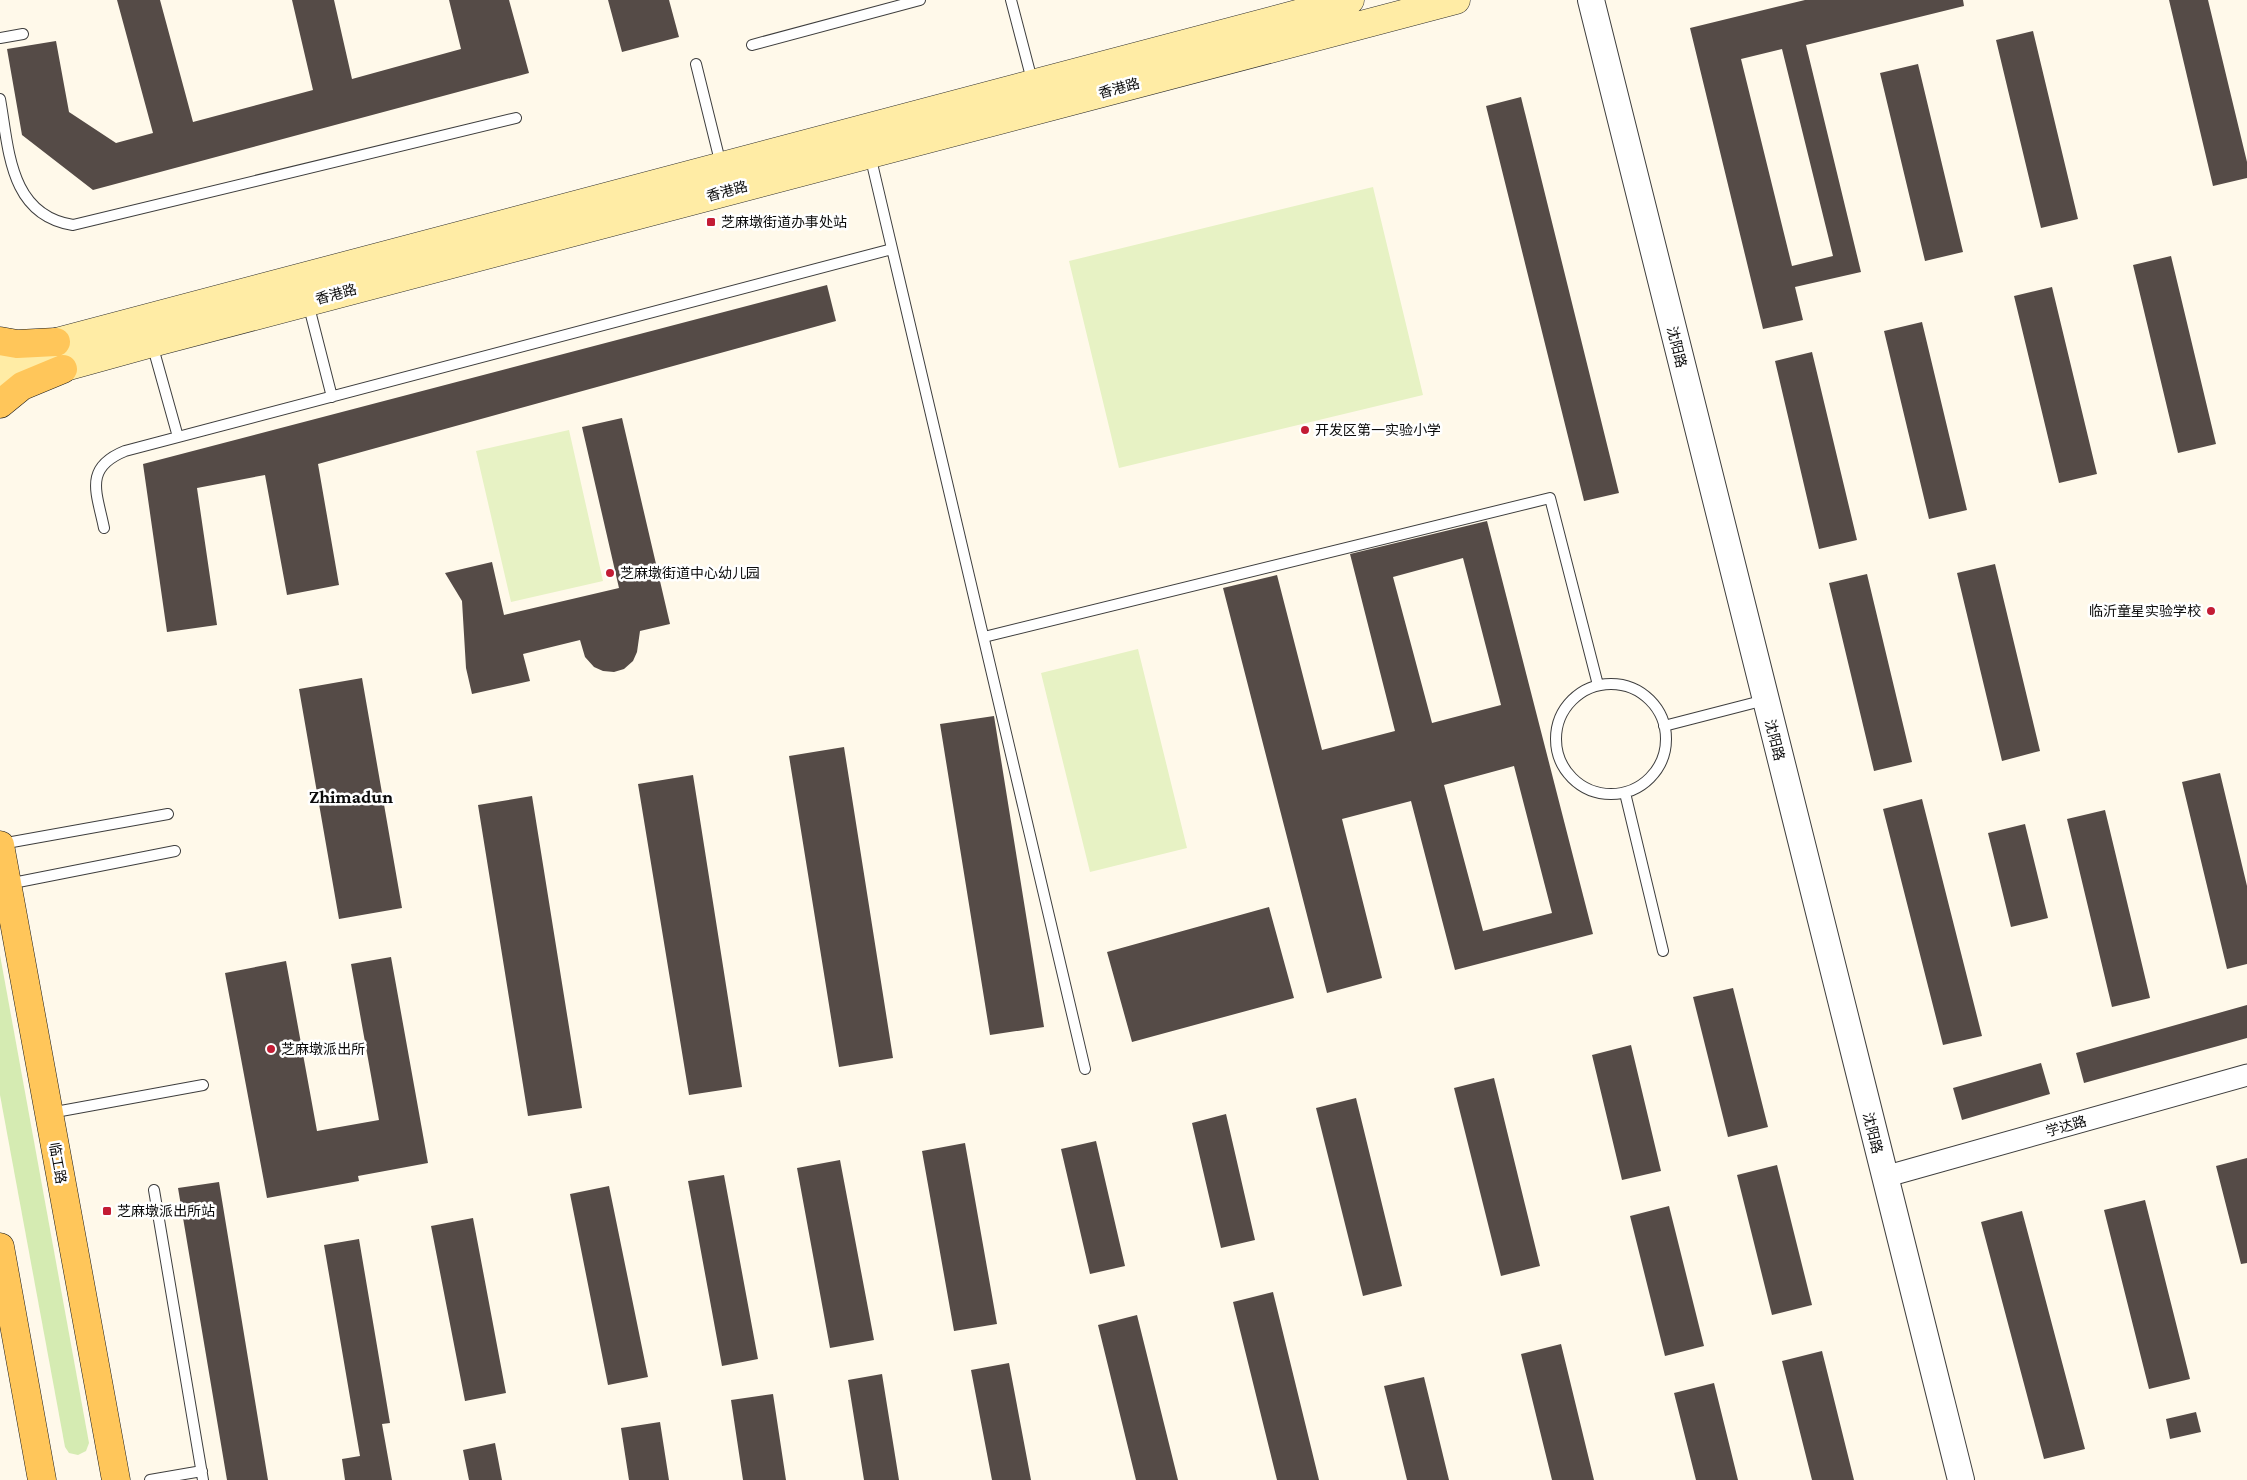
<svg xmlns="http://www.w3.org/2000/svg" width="2247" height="1480" viewBox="0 0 2247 1480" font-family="'Crimson Pro','Noto Sans SC',serif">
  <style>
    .green { fill: #d5ebb2 }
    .pitch { fill: #e7f2c4 }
    .building { fill: #554b47; fill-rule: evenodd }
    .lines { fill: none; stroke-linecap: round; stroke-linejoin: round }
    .service-casing { stroke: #3e3e3e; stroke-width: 12 }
    .minor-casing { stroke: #3e3e3e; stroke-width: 23 }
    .tertiary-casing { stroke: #3e3e3e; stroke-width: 28 }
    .secondary-casing { stroke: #2d2d2d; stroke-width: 29 }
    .primary-casing { stroke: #1c1c1c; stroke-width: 29 }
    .service { stroke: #fff; stroke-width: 10 }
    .minor { stroke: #fff; stroke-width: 21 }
    .tertiary { stroke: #fff; stroke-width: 26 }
    .secondary { stroke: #ffeca5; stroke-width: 28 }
    .primary { stroke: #ffc65a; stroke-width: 28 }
    .poi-dot { fill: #c31c34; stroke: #fff; stroke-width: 2 }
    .labels { text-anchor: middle; stroke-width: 5; stroke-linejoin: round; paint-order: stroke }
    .street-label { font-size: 14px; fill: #0b0b0b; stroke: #fff }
    .poi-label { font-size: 14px; fill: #0b0b0b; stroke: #fff; text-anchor: start }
    .district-label { font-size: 19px; font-weight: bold; fill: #0b0b0b; stroke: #fff }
  </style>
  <rect width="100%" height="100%" fill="#fff9ea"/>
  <!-- green -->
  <path class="green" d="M0,955L89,1443L86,1451L78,1455L69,1453L65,1447L0,1095Z"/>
  <!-- pitch -->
  <path class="pitch" d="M1373,187L1423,395L1119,468L1069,261Z
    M569,430L603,581L511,602L476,451Z
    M1138,649L1187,848L1090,872L1041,673Z"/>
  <!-- building -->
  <path class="building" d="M117,0H160L193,122L313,90L292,0H334L352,79L461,49L449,0H509L529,73L93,190L22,135L7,49L56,41L69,112L116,143L153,133Z
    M608,0H669L679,37L622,52Z
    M1805,0H1963L1964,6L1806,45L1861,272L1795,287L1803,320L1763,329L1690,28ZM1782,49L1833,256L1792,266L1741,59Z
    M2169,0H2208L2247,162V178L2213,186Z
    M2033,31L2078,219L2041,228L1996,40Z
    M1918,64L1963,252L1925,261L1880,73Z
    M1521,97L1619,493L1584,501L1486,106Z
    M2171,256L2216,444L2178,453L2133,265Z
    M827,285L836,321L318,464L339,585L287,595L265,475L197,488L217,625L167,632L143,464Z
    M2052,287L2097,474L2059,483L2014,296Z
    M1922,322L1967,510L1929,519L1884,331Z
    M1812,352L1857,540L1819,549L1775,361Z
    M622,418L670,624L640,631L637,652L633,661L624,669L614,672L603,671L594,667L585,657L580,640L523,654L530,681L472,694L466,668L462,601L445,573L492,562L504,615L619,588L582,427Z
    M1487,521L1593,934L1455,970L1411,801L1342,819L1382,978L1327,993L1223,588L1277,575L1322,750L1395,731L1350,554ZM1463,558L1501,705L1432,723L1393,577ZM1514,766L1552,913L1483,931L1444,785Z
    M1995,564L2040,751L2002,761L1957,573Z
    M1867,574L1912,762L1874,771L1829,583Z
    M362,678L402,908L339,919L299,689Z
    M994,716L1044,1027L990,1035L940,724Z
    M844,747L893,1058L839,1067L789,756Z
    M2220,773L2247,886V964L2227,969L2182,782Z
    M693,775L742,1087L689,1095L638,784Z
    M532,796L582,1108L528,1116L478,805Z
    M1922,799L1982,1036L1943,1045L1883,809Z
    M2105,810L2150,998L2112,1007L2067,819Z
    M2025,824L2048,918L2011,927L1988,833Z
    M1269,907L1294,998L1132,1042L1107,952Z
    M391,957L428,1163L358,1176L359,1181L267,1198L225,973L286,961L317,1131L379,1120L351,964Z
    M1733,988L1768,1127L1728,1137L1693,997Z
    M2247,1005V1038L2084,1083L2076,1053Z
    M1631,1045L1661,1171L1622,1180L1592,1055Z
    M2041,1063L2050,1094L1962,1120L1953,1088Z
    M1494,1078L1540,1266L1501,1276L1454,1088Z
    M1356,1098L1402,1286L1363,1296L1316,1108Z
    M1226,1114L1255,1240L1221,1248L1192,1123Z
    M1096,1141L1125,1266L1090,1274L1061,1149Z
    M965,1143L997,1324L954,1331L922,1151Z
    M2247,1158V1263L2241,1264L2216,1166Z
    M840,1160L874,1340L830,1348L797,1168Z
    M1777,1165L1812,1305L1772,1315L1737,1175Z
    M724,1175L758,1359L722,1366L688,1181Z
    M219,1182L268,1480H227L178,1188Z
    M609,1186L648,1377L608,1385L570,1194Z
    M2145,1200L2190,1379L2149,1389L2104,1210Z
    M1669,1206L1704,1346L1665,1356L1630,1216Z
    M2022,1211L2085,1449L2044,1459L1981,1222Z
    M473,1218L506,1393L465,1401L431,1226Z
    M359,1239L390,1423L382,1424L392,1480H345L342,1459L360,1456L324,1245Z
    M1273,1292L1319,1480H1277L1233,1302Z
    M1137,1315L1178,1480H1136L1098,1325Z
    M1561,1344L1594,1480H1552L1521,1354Z
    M1822,1351L1854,1480H1812L1782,1361Z
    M1009,1363L1031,1480H992L971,1370Z
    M882,1374L899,1480H864L848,1380Z
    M1424,1377L1449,1480H1407L1384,1386Z
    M1714,1383L1738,1480H1696L1674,1393Z
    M773,1394L786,1480H743L731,1400Z
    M2196,1412L2201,1432L2170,1439L2166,1419Z
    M660,1422L669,1480H629L621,1428Z
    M495,1443L502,1480H469L463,1450Z"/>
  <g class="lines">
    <defs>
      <path id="service" d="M1011,0L1033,84
        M0,38L23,34
        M752,45L920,0
        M696,64L721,165
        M0,99C9,149 9,215 73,225L516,118
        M870,155L1085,1069
        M308,303L332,397
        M152,344L178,437
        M104,528C97,493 83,468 125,451L892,249
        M984,637L1550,498L1598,685
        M1556 739a55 55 0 1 1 110 0a55 55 0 1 1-110 0Z
        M1664,726L1765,700
        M1625,793L1663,951
        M1,844L168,814
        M8,884L175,851
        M50,1113L203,1085
        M154,1190L203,1480
        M150,1480L202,1471"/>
      <path id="minor" d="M1884,1177L2247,1075"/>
      <path id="tertiary" d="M1591,0L1961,1480"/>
      <path id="secondary" d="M0,357L1350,0
        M0,385L152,343L1456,0"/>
      <path id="primary" d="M0,341L17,344L56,342
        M0,404L22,386L63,369
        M0,845L116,1480
        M0,1247L42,1480"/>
    </defs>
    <!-- service casing -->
    <use href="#service" class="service-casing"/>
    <!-- minor casing -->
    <use href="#minor" class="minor-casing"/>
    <!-- tertiary casing -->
    <use href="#tertiary" class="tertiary-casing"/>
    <!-- secondary casing -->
    <use href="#secondary" class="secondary-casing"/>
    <!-- primary casing -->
    <use href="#primary" class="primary-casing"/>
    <!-- service -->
    <use href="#service" class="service"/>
    <!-- minor -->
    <use href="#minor" class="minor"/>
    <!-- tertiary -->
    <use href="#tertiary" class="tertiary"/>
    <!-- secondary -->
    <use href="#secondary" class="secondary"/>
    <!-- primary -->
    <use href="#primary" class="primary"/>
  </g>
  <!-- markers -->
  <g class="poi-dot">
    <rect x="706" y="217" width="10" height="10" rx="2.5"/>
    <circle cx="1305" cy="430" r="5"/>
    <circle cx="610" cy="573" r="5"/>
    <circle cx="2211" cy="611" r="5"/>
    <circle cx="271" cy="1049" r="5"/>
    <rect x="102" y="1206" width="10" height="10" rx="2.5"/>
  </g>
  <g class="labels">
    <!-- street labels -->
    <g class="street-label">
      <text transform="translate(1119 88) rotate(-15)" y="5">香港路</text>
      <text transform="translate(727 191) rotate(-15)" y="5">香港路</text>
      <text transform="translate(336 294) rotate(-15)" y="5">香港路</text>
      <text transform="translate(1677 347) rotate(76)" y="5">沈阳路</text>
      <text transform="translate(1775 740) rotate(76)" y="5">沈阳路</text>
      <text transform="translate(2066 1126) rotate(-16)" y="5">学达路</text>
      <text transform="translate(1873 1133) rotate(76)" y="5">沈阳路</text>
      <text transform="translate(58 1163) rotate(80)" y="5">临工路</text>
    </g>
    <!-- poi labels -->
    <g class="poi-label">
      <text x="721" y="227">芝麻墩街道办事处站</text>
      <text x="1315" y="435">开发区第一实验小学</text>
      <text x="620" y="578">芝麻墩街道中心幼儿园</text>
      <text x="2201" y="616" text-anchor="end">临沂童星实验学校</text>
      <text x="281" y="1054">芝麻墩派出所</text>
      <text x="117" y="1216">芝麻墩派出所站</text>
    </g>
    <!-- district labels -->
    <g class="district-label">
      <text x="351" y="803">Zhimadun</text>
    </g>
  </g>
</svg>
